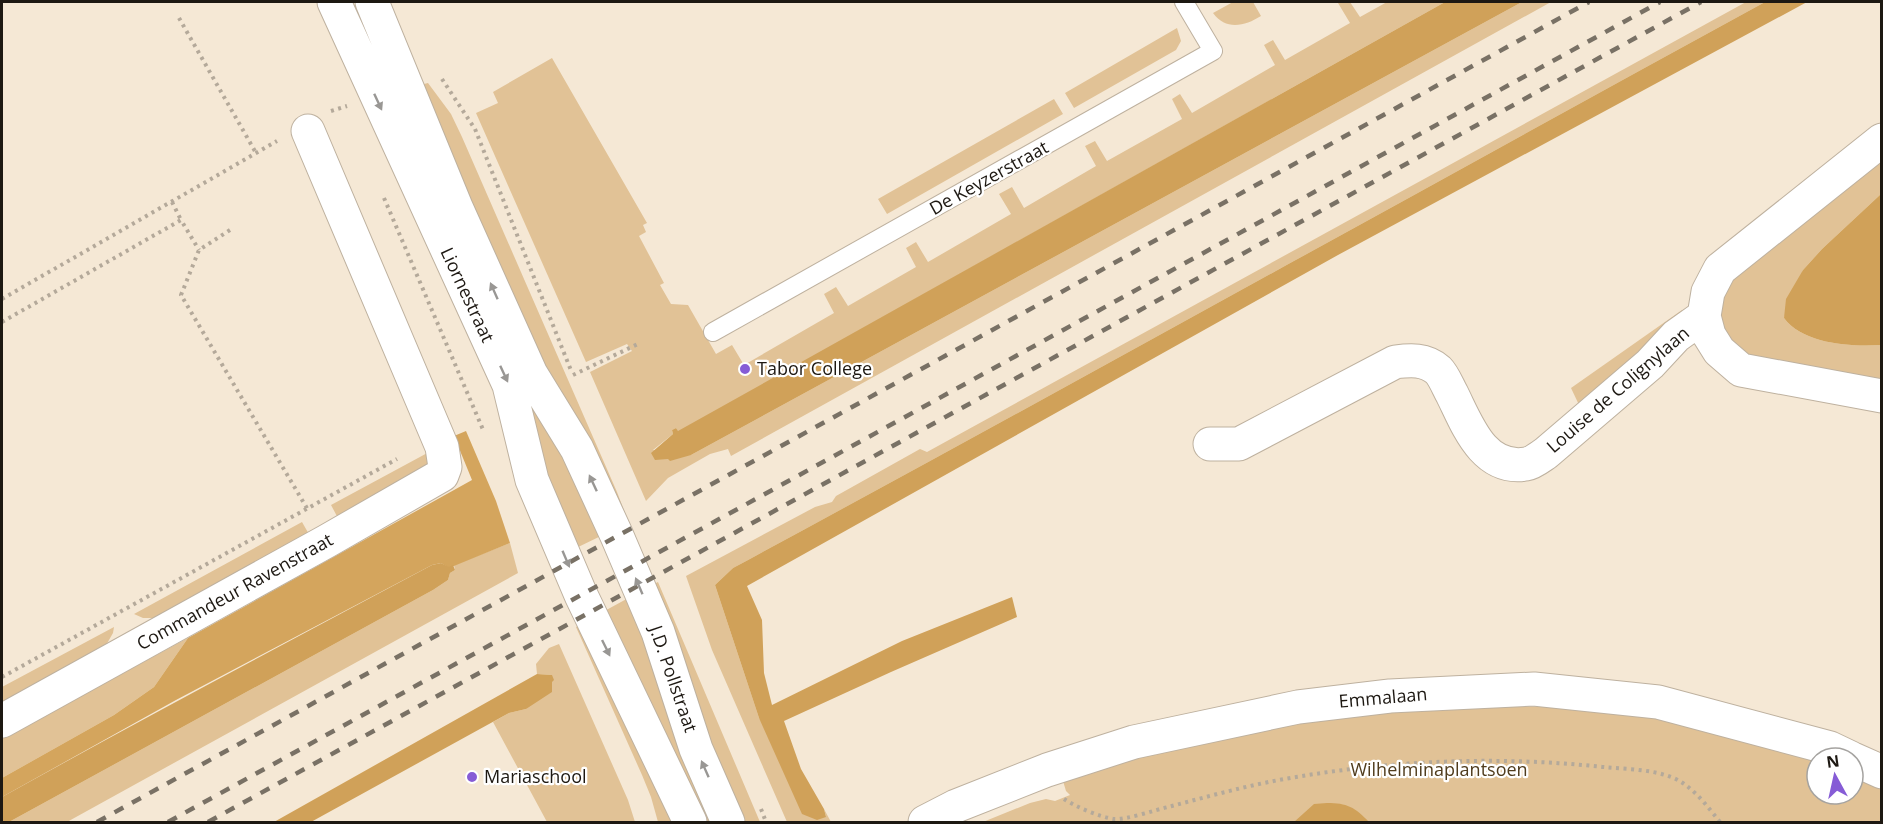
<svg xmlns="http://www.w3.org/2000/svg" width="1883" height="824" viewBox="0 0 1883 824" font-family="'Open Sans',sans-serif">
  <style>
    .green { fill: #e1c296 }
    .forest { fill: #d4a55d }
    .water { fill: #d0a159 }
    .lines { fill: none; stroke-linecap: round; stroke-linejoin: round }
    .lane-casing { stroke: #beb19f; stroke-width: 20 }
    .street-casing { stroke: #beb19f; stroke-width: 35 }
    .secondary-casing { stroke: #beb19f; stroke-width: 35 }
    .path { stroke: #b4a99a; stroke-width: 4; stroke-dasharray: 3 4.5; stroke-linecap: butt }
    .lane { stroke: #fff; stroke-width: 18 }
    .street { stroke: #fff; stroke-width: 33 }
    .secondary { stroke: #fff; stroke-width: 33 }
    .rail { stroke: #797165; stroke-width: 4.5; stroke-dasharray: 10 10; stroke-linecap: butt }
    .oneway { fill: #999794 }
    .poi-dot { fill: #865cd6; stroke: #fff; stroke-width: 2 }
    .labels { text-anchor: middle; stroke-width: 4.5; stroke-linejoin: round; paint-order: stroke }
    .street-label { font-size: 18px; fill: #1d1812; stroke: #fff }
    .poi-label { font-size: 18px; fill: #1d1812; stroke: #fff; text-anchor: start }
    .park-label { font-size: 18px; fill: #503c1d; stroke: #fff }
  </style>
  <rect width="100%" height="100%" fill="#f5e8d5"/>
  <!-- green -->
  <path class="green" d="M1233,2H1253L1261,16C1245,26 1226,31 1213,13Z
    M1340,2H1350L1360,17L1387,2H1445L678,432L676,428L672,430L673,434L653,450L691,455L1522,2H1551L731,456L728,449L710,454L668,478L646,501L590,372L632,351L627,344L586,362L476,113L498,103L493,92L552,58L647,223L643,225L646,232L639,236L664,283L660,285L671,304L688,305L716,354L732,345L744,365L834,313L824,294L836,287L848,306L916,267L906,248L916,242L928,262L1011,214L999,194L1012,187L1024,208L1096,166L1085,146L1095,141L1107,161L1182,119L1172,99L1180,94L1192,113L1275,65L1264,45L1273,40L1285,60L1350,23L1338,3Z
    M1746,2H1765C1421,190 1079,381 733,568L715,585L759,718L826,817L824,809L831,822H787L712,650L686,576L815,507L832,502L836,496L920,449L927,452Z
    M1177,28L1181,41L1176,50L1074,108L1065,93Z
    M428,83L451,114L462,137L617,492L628,521L624,523L539,369L424,86V84Z
    M1054,99L1063,114L887,214L878,199Z
    M1881,154V194L1822,249L1803,270L1784,318C1803,344 1851,347 1881,345V384L1746,358L1723,333L1718,311L1723,288Z
    M1682,310V314L1580,407L1571,388Z
    M515,362L605,534L572,550L560,523Z
    M431,451L428,466L339,520L331,505Z
    M302,522L310,536L156,618H143L134,614Z
    M510,543L518,573L67,822H9L433,590L448,580L450,573L455,570L454,565Z
    M658,582L760,822H738L650,586Z
    M632,596L719,822H698L599,614Z
    M583,623L679,822H658L651,797L642,775L576,627Z
    M114,627L113,633L105,647L2,705V687Z
    M195,634L188,638L154,687L114,715L2,778V739Z
    M559,644L628,800L635,822H547L493,722L509,713L526,709L552,675L537,674L536,664L549,648Z
    M1460,706L1581,707L1689,723L1817,760V794H1853V774L1882,787L1881,822H983L1030,803L1046,799L1055,801L1070,795L1066,791L1063,781L1165,749L1332,716Z"/>
  <!-- forest -->
  <path class="forest" d="M466,431L496,501L510,543L449,568L441,563L432,565L176,700L2,797V778L114,715L154,687L188,638L472,480L454,436Z"/>
  <!-- water -->
  <path class="water" d="M1445,2H1522L691,455L670,461L668,459L655,460L651,453L673,434L672,430L676,428L678,431Z
    M1765,2H1807L1338,255L747,586L762,620L764,673L772,705L902,641L1012,597L1017,617L891,672L784,721L801,769L824,809L826,817L817,820L802,814L759,718L715,585L733,568C1079,381 1421,190 1765,2Z
    M1881,194V345C1851,347 1803,344 1784,318L1786,299L1803,270L1822,249Z
    M441,563L449,567L453,565L455,570L450,573L448,580L433,590L9,822H2V797C144,718 288,642 432,565Z
    M537,674L552,675L554,680L552,682V692L526,709L509,713L311,822H274Z
    M1327,803C1347,803 1355,807 1369,822H1294L1314,804Z"/>
  <g class="lines">
    <defs>
      <path id="lane" d="M713,332L1213,51L1184,2"/>
      <path id="street" d="M1882,140L1720,269L1708,292L1704,316L1709,335L1719,351L1741,370L1882,396
        M1210,444H1239L1395,362C1411,360 1425,359 1438,370C1444,376 1448,387 1452,394C1467,424 1483,471 1526,464C1533,463 1540,457 1546,453L1650,364L1676,336L1704,316
        M2,721L327,541L442,475L445,467L442,447L308,131
        M1853,759L1882,772
        M925,822L956,806L1047,770L1134,742L1298,707L1390,696L1534,689L1658,702L1830,748L1851,758"/>
      <path id="secondary" d="M334,2L509,385L532,480L581,595L690,822
        M372,2L456,207L531,374L577,449L617,536L658,632L696,749L728,822"/>
    </defs>
    <!-- lane casing -->
    <use href="#lane" class="lane-casing"/>
    <!-- street casing -->
    <use href="#street" class="street-casing"/>
    <!-- secondary casing -->
    <use href="#secondary" class="secondary-casing"/>
    <!-- path -->
    <path class="path" d="M179,18L256,153
      M442,79L475,129L572,373
      M331,111L347,106
      M384,198L484,432
      M172,202L181,220
      M230,230L199,250L181,295L308,510
      M2,299L277,141
      M2,322L181,220L199,250
      M573,375L640,343
      M2,677L397,459
      M1064,799C1076,807 1100,817 1114,819C1126,820 1155,810 1168,807C1210,796 1252,784 1296,777C1397,760 1501,756 1603,767C1625,769 1650,769 1671,777C1691,784 1707,806 1720,822
      M761,809L766,822"/>
    <!-- lane -->
    <use href="#lane" class="lane"/>
    <!-- street -->
    <use href="#street" class="street"/>
    <!-- secondary -->
    <use href="#secondary" class="secondary"/>
    <!-- rail -->
    <path class="rail" d="M97,822L1589,2
      M168,822L1660,2
      M208,822L1701,2"/>
  </g>
  <!-- one-way arrows -->
  <defs><path id="oneway-solid" d="M-6-.8H1V-3.2L6.5 0L1 3.2V.8H-6Z" transform="scale(1.5)"/></defs>
  <g class="oneway">
    <use href="#oneway-solid" transform="translate(378 102) rotate(65)"/>
    <use href="#oneway-solid" transform="translate(494 291) rotate(-114)"/>
    <use href="#oneway-solid" transform="translate(504 374) rotate(65)"/>
    <use href="#oneway-solid" transform="translate(593 483) rotate(-115)"/>
    <use href="#oneway-solid" transform="translate(566 559) rotate(67)"/>
    <use href="#oneway-solid" transform="translate(639 586) rotate(-113)"/>
    <use href="#oneway-solid" transform="translate(606 648) rotate(64)"/>
    <use href="#oneway-solid" transform="translate(705 769) rotate(-114)"/>
  </g>
  <!-- markers -->
  <g class="poi-dot">
    <circle cx="745" cy="369" r="6"/>
    <circle cx="472" cy="777" r="6"/>
  </g>
  <g class="labels">
    <!-- street labels -->
    <g class="street-label">
      <text transform="translate(989 178) rotate(-29)" y="6">De Keyzerstraat</text>
      <text transform="translate(467 295) rotate(65)" y="6">Liornestraat</text>
      <text transform="translate(1618 390) rotate(-41)" y="6">Louise de Colignylaan</text>
      <text transform="translate(235 592) rotate(-29)" y="6">Commandeur Ravenstraat</text>
      <text transform="translate(673 679) rotate(71)" y="6">J.D. Pollstraat</text>
      <text transform="translate(1383 698) rotate(-5)" y="6">Emmalaan</text>
    </g>
    <!-- poi labels -->
    <g class="poi-label">
      <text x="757" y="375">Tabor College</text>
      <text x="484" y="783">Mariaschool</text>
    </g>
    <!-- park labels -->
    <g class="park-label">
      <text x="1439" y="776">Wilhelminaplantsoen</text>
    </g>
  </g>
  <!-- border -->
  <rect width="1883" height="824" fill="none" stroke="#1d1812" stroke-width="6"/>
  <!-- north arrow -->
  <g transform="translate(1835 776) rotate(352)"><circle r="28" fill="#ffffff" stroke="#a5a3a0" stroke-width="1.5"/>
  <path d="M0-4.5L10 22L0 15L-10 22Z" fill="#865cd6"/>
  <text y="-9" font-size="16" font-weight="bold" text-anchor="middle" fill="#1d1812">N</text>
  </g>
</svg>
